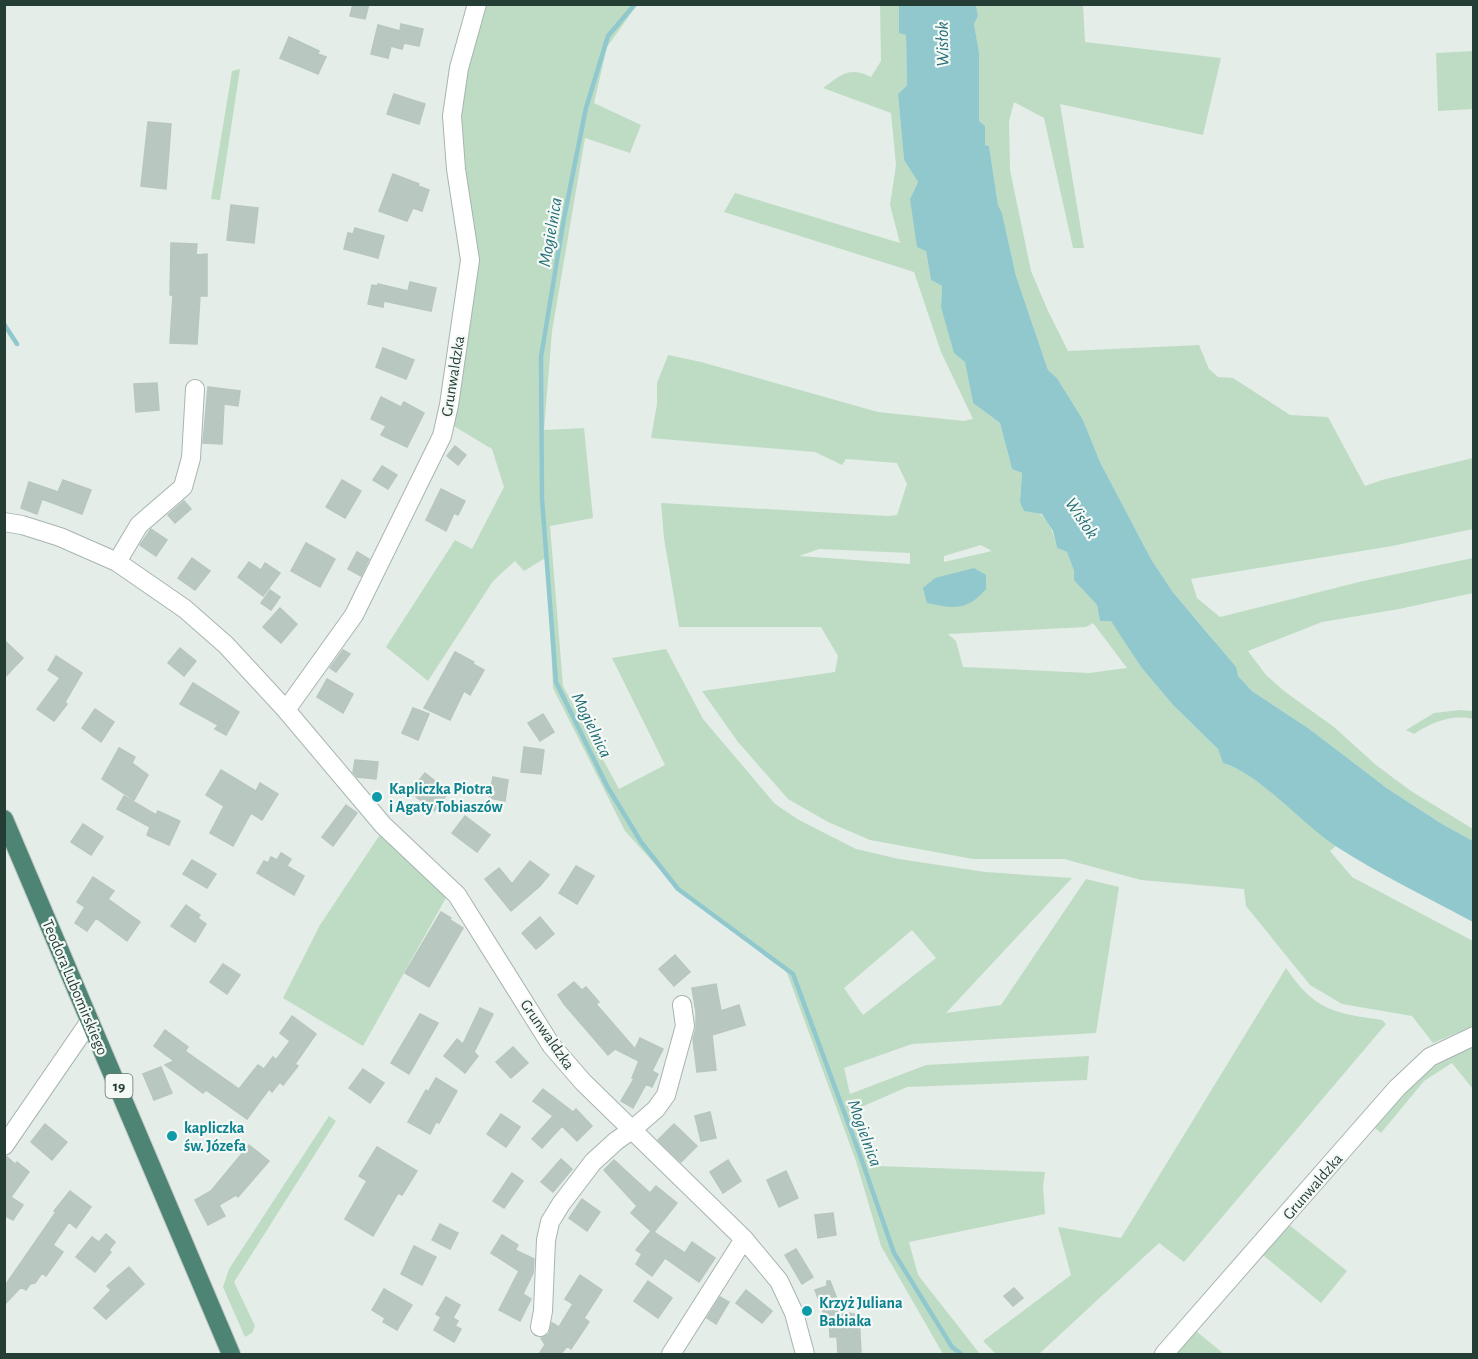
<svg xmlns="http://www.w3.org/2000/svg" width="1478" height="1359" viewBox="0 0 1478 1359" font-family="'Alegreya Sans',sans-serif">
  <style>
    .green { fill: #bedcc4; fill-rule: evenodd }
    .water { fill: #90c8ce }
    .lines { fill: none; stroke-linecap: round; stroke-linejoin: round }
    .stream { stroke: #90c8ce; stroke-width: 4.5 }
    .building { fill: #b9c7c1; stroke: #b7c6bf; stroke-width: 1.5 }
    .minor-casing { stroke: #a7b5af; stroke-width: 20 }
    .trunk-casing { stroke: #c2c9c6; stroke-width: 20 }
    .minor { stroke: #fff; stroke-width: 18 }
    .trunk { stroke: #4e8474; stroke-width: 18 }
    .culture-dot { fill: #0f9aa8; stroke: #f4f9f6; stroke-width: 2 }
    .labels { text-anchor: middle; stroke-width: 4.5; stroke-linejoin: round; paint-order: stroke }
    .shield { fill: #f4f9f6; stroke: #62756f; stroke-width: 1.5 }
    .shield-label { font-size: 15px; font-weight: bold; fill: #243d35 }
    .street-label { font-size: 16px; fill: #243d35; stroke: #f4f9f6 }
    .culture-label { font-size: 16px; font-weight: bold; fill: #0d838f; stroke: #f4f9f6; text-anchor: start }
    .water-label { font-size: 18px; font-style: italic; fill: #226d76; stroke: #f4f9f6 }
  </style>
  <rect width="100%" height="100%" fill="#e4ede8"/>
  <!-- green -->
  <path class="green" d="M483,5H637L607,47L594,103L641,125L630,153L585,138L552,331L544,430L584,428L593,518L550,526L563,686L619,789L665,765L612,658L666,649L703,719L775,804L799,820L856,849L899,859L985,872L1072,878L946,1013L1001,1005L1086,879L1119,887L1096,1033L912,1044L844,1068L850,1094L926,1065L1089,1056L1087,1080L907,1087L857,1109L877,1166L1045,1172L1043,1186L1045,1214L909,1242L918,1275L980,1354H943L881,1246L856,1161L786,970L682,894L625,831L553,688L547,557L524,571L515,561L493,581L428,681L386,647L455,540L472,549L504,487L492,449L452,425L469,323L459,154V112L464,73ZM912,930L936,958L863,1015L844,988Z
    M880,5H899V32L906,35L907,85L898,94L904,160L918,182L910,199L926,251L931,280L942,286L941,307L965,361L973,403L1000,423L1012,469L1022,473L1020,502C1045,515 1050,519 1057,548L1067,552L1074,571L1075,580L1097,605L1100,621L1111,620L1141,667L1173,705L1218,749L1223,763C1254,772 1309,824 1336,846L1330,851L1352,877L1473,941V1026L1433,1043L1412,1016L1342,1004L1310,985L1246,906L1244,889L1141,880L1064,859H973L870,840L828,822L788,799L738,742L702,691L835,672L838,656L821,627H679L664,538L661,503L888,516L897,515L907,484L897,463L846,459L842,465L815,452L651,438L657,404V383L668,355L701,362L878,412L964,421L973,419L941,352L914,272L724,212L735,193L900,243L890,205L896,165L891,113L823,88C841,75 849,66 871,77L881,61ZM981,545L992,551L944,562V556ZM819,549L910,553V564L799,556ZM1093,623L1127,668L1089,673L963,667L956,641L948,634L1086,627Z
    M976,5H1083L1085,42L1221,58L1203,135L1060,104L1084,248H1073L1044,118L1014,102L1009,121L1010,170L1031,271L1048,311L1068,351L1199,345L1209,369L1218,377L1233,378L1290,415L1328,417L1365,486L1382,480L1473,458V529L1392,546L1191,579L1197,598L1220,617L1363,581L1473,558V593L1399,609L1322,622L1248,651L1266,675L1284,691L1334,727L1376,765L1411,791L1473,829V841L1442,824L1388,789L1308,728L1252,691L1238,676L1212,638L1172,591L1151,559L1100,462L1083,420L1057,378L1048,370L1016,276L1002,213L998,205L989,146L985,145V126L979,121V52L974,24L978,16Z
    M1473,51V109L1438,111L1436,53Z
    M240,69L220,200L211,199L232,71Z
    M1460,710L1473,711V719C1452,714 1432,722 1414,734L1406,730L1434,713Z
    M381,833L447,896L363,1046L283,998L320,925Z
    M1286,968C1315,1011 1334,1013 1382,1020L1386,1024L1184,1262L1159,1243L1039,1354H996L983,1341L1071,1275L1058,1227L1121,1238Z
    M1473,1039V1089L1452,1063L1424,1081L1381,1133L1374,1127L1397,1094L1431,1065Z
    M329,1116L336,1121L234,1282L255,1326L252,1333L245,1337L223,1287L229,1269Z
    M1288,1224L1347,1271L1321,1303L1263,1255Z
    M1196,1331L1224,1354H1174Z"/>
  <!-- water -->
  <path class="water" d="M899,5H976L978,16L974,24L979,52V121L985,126V145L989,146L998,205L1002,213L1016,276L1048,370L1057,378L1083,420L1100,462L1151,559L1172,591L1236,667L1238,676L1252,691L1308,728L1388,789L1442,824L1473,841V922C1428,898 1381,875 1337,847C1303,825 1260,774 1223,763L1218,749L1173,705L1141,667L1111,621H1100L1097,605L1074,580V571L1067,552L1057,548L1053,531L1042,514L1024,511L1020,502L1022,473L1012,469L1000,423L973,403L965,362L954,353L941,307L942,286L931,280L926,251L917,247L910,199L918,182L904,160L898,94L907,85L906,35L899,33Z
    M974,568L986,575V589C967,611 954,609 927,603L923,588L935,578Z"/>
  <g class="lines">
    <!-- stream -->
    <path class="stream" d="M635,4L608,36L586,108L564,218L541,357L542,499L556,682L607,786L641,842L678,889L793,974L860,1155L894,1253L952,1347L961,1354
      M4,324L17,344"/>
  </g>
  <!-- building -->
  <path class="building" d="M353,4H369L365,19L350,16Z
    M401,24L423,29L419,46L404,43L402,49L391,46L388,58L371,54L378,25L400,31Z
    M289,37L319,51L318,54L326,57L318,74L280,58Z
    M394,94L425,104L419,124L387,114Z
    M148,122L171,124L166,189L141,186Z
    M393,174L419,184L418,186L429,190L422,211L413,208L407,221L379,211Z
    M231,205L258,208L254,243L227,240Z
    M355,228L384,236L378,258L344,249L348,233L353,234Z
    M171,243L197,244L196,255L207,254V296H200L197,344L170,343L173,295H170Z
    M410,282L436,288L431,311L384,301L383,307L368,304L372,285L378,286V284L408,291Z
    M383,348L414,360L406,379L376,367Z
    M157,383L159,410L136,412L134,384Z
    M208,387L240,391L238,406L224,404L222,444L203,443Z
    M381,397L401,407L404,402L424,413L407,447L381,435L386,426L371,419Z
    M455,446L466,455L458,465L447,456Z
    M382,466L397,475L388,489L373,480Z
    M63,480L91,490L82,514L42,499L37,514L21,508L29,482L58,492Z
    M342,480L361,491L345,518L326,507Z
    M441,489L465,501L458,515L454,513L446,531L426,520Z
    M184,501L191,509L175,523L168,515Z
    M151,529L167,540L156,556L140,545Z
    M306,543L335,559L320,587L291,571Z
    M357,552L369,559L361,576L348,569Z
    M192,558L210,571L195,590L178,578Z
    M249,562L261,570L265,563L280,573L263,596L238,577Z
    M270,590L280,597L271,610L261,603Z
    M280,608L297,624L281,643L263,627Z
    M4,640L23,658L4,678Z
    M180,648L196,661L184,676L168,663Z
    M343,650L350,654L336,672L330,668Z
    M455,652L474,662L473,664L484,670L470,695L464,691L450,720L424,708Z
    M56,656L82,673L65,702L67,704L54,721L37,709L60,678L48,670Z
    M327,679L353,694L343,713L317,697Z
    M193,683L239,712L226,735L215,729L218,725L180,704Z
    M413,708L429,714L418,740L402,733Z
    M95,709L114,722L101,742L82,728Z
    M543,714L554,732L540,741L528,723Z
    M524,747L544,750L541,774L521,772Z
    M119,748L135,757L132,763L148,775L134,800L102,779Z
    M355,760L378,762L376,779L357,777L353,772Z
    M221,770L256,791L260,783L278,794L262,820L251,813L233,846L210,833L224,806L206,795Z
    M425,773L449,792L434,811L410,792Z
    M493,777L508,780L505,801L489,798Z
    M124,796L156,815L158,811L180,821L169,845L147,835L150,827L117,809Z
    M346,805L357,813L333,846L322,837Z
    M465,816L490,835L477,852L452,833Z
    M83,824L103,837L91,855L71,842Z
    M281,853L291,859L287,866L304,876L294,895L257,873L264,861L268,863L271,857L277,860Z
    M192,860L216,874L207,888L183,874Z
    M530,861L549,875L540,886L511,911L485,879L499,868L512,884Z
    M576,866L594,876L577,904L559,893Z
    M93,877L114,891L108,899L140,922L127,941L96,918L87,931L75,923L85,907L77,902Z
    M186,905L200,915L198,918L206,924L195,942L171,926Z
    M441,912L451,918L450,920L463,928L429,987L405,973Z
    M540,917L554,934L536,949L522,933Z
    M675,955L690,972L674,986L659,969Z
    M223,964L240,975L227,994L210,982Z
    M574,982L582,990L586,987L599,1002L596,1004L635,1049L640,1038L663,1049L652,1071L658,1074L652,1087L646,1084L633,1108L621,1101L634,1079L632,1078L639,1061L615,1049L608,1055L564,1004L558,995Z
    M716,984L721,1011L739,1005L745,1025L712,1035L716,1070L697,1072L693,1039L696,1029V1012L692,988Z
    M480,1008L493,1014L474,1052L478,1056L465,1073L444,1056L457,1039L463,1044Z
    M420,1014L438,1023L409,1074L391,1063Z
    M292,1016L316,1034L295,1064L298,1066L283,1085L280,1082L272,1092L269,1089L247,1119L206,1090L203,1093L165,1065L174,1061L154,1046L165,1030L188,1047L185,1051L239,1089L258,1065L264,1069L273,1057L276,1060L290,1041L280,1033Z
    M513,1047L528,1063L511,1078L496,1062Z
    M161,1067L172,1093L154,1100L143,1074Z
    M363,1069L384,1083L370,1103L349,1088Z
    M436,1078L457,1091L439,1123L436,1122L430,1134L408,1122L426,1090L428,1092Z
    M543,1089L573,1112L576,1109L592,1126L577,1141L562,1126L542,1148L532,1139L553,1116L533,1101Z
    M710,1112L716,1138L701,1141L695,1116Z
    M501,1114L520,1127L506,1147L487,1134Z
    M45,1124L67,1142L52,1160L31,1142Z
    M674,1124L697,1146L681,1162L658,1140Z
    M249,1145L269,1161L238,1197L236,1195L219,1205L225,1216L208,1225L195,1200L211,1191Z
    M377,1147L417,1171L402,1195L398,1193L373,1236L345,1219L367,1181L359,1176Z
    M4,1157H7L15,1164L17,1162L29,1172L11,1197L23,1205L13,1220L4,1215Z
    M561,1159L572,1169L553,1192L541,1182Z
    M614,1160L650,1193L656,1186L677,1203L654,1232L685,1253L692,1242L715,1258L699,1282L665,1258L652,1276L636,1264L642,1254L636,1250L651,1231L631,1213L637,1206L604,1170Z
    M728,1160L741,1181L723,1193L710,1172Z
    M786,1171L798,1198L779,1207L767,1180Z
    M512,1173L523,1181L504,1208L493,1201Z
    M70,1191L91,1207L76,1228L69,1222L53,1245L63,1252L46,1276L42,1273L35,1283L30,1284L26,1290L21,1287L4,1305V1287L56,1212L54,1211Z
    M582,1199L600,1212L587,1231L569,1218Z
    M833,1213L836,1235L818,1238L815,1215Z
    M440,1224L458,1233L450,1249L432,1240Z
    M106,1234L115,1242L109,1250L111,1252L95,1272L76,1257L92,1237L99,1242Z
    M502,1235L518,1245L515,1250L534,1259L533,1273L523,1294L531,1299L520,1321L499,1310L519,1271L491,1253Z
    M414,1246L436,1257L422,1285L401,1274Z
    M796,1249L813,1277L802,1284L785,1255Z
    M129,1267L144,1284L106,1319L94,1308L111,1290L107,1286Z
    M580,1275L602,1290L584,1318L589,1322L571,1349L567,1346L561,1354H539L545,1345L541,1338L549,1334L552,1323L559,1327L573,1304L565,1299Z
    M648,1281L672,1298L658,1318L634,1301Z
    M827,1281H830L842,1312L859,1315L861,1352L838,1354L837,1337H830L829,1313L824,1314L815,1290L827,1286Z
    M1014,1288L1023,1298L1013,1306L1004,1296Z
    M384,1289L412,1305L397,1330L383,1322L385,1318L372,1310Z
    M746,1290L772,1311L762,1323L736,1303Z
    M446,1297L460,1305L453,1318L458,1321L455,1326L461,1329L454,1342L434,1330L441,1317L436,1314Z
    M720,1297L729,1302L716,1324L707,1318Z"/>
  <g class="lines">
    <defs>
      <path id="minor" d="M4,522L22,525L60,537L117,562L185,609L226,645L286,710L383,825L457,895L551,1045L583,1082L744,1239L779,1281L794,1313L805,1354
        M117,562L139,525L183,487L191,458L195,389
        M286,710L354,615L442,436L449,405L470,260L456,169L452,116L459,68L477,4
        M4,1146L90,1021
        M540,1327L543,1311L546,1240L550,1222L561,1204L593,1162L616,1141L633,1129L656,1109L666,1095L685,1026L682,1005
        M671,1354L744,1239
        M1164,1354L1397,1088L1430,1057L1474,1036"/>
      <path id="trunk" d="M4,819L231,1354"/>
    </defs>
    <!-- minor casing -->
    <use href="#minor" class="minor-casing"/>
    <!-- trunk casing -->
    <use href="#trunk" class="trunk-casing"/>
    <!-- minor -->
    <use href="#minor" class="minor"/>
    <!-- trunk -->
    <use href="#trunk" class="trunk"/>
  </g>
  <!-- markers -->
  <g class="culture-dot">
    <circle cx="377" cy="797" r="6"/>
    <circle cx="172" cy="1136" r="6"/>
    <circle cx="807" cy="1311" r="6"/>
  </g>
  <g class="labels">
    <!-- shield labels -->
    <rect class="shield" x="105.5" y="1074" width="27" height="24" rx="4.5"/>
    <g class="shield-label">
      <text x="119" y="1091">19</text>
    </g>
    <!-- street labels -->
    <g class="street-label">
      <text transform="translate(452 376) rotate(-81)" y="6">Grunwaldzka</text>
      <text transform="translate(76 987) rotate(67)" y="6">Teodora Lubomirskiego</text>
      <text transform="translate(548 1034) rotate(55)" y="6">Grunwaldzka</text>
      <text transform="translate(1312 1186) rotate(-49)" y="6">Grunwaldzka</text>
    </g>
    <!-- culture labels -->
    <g class="culture-label">
      <text x="389" y="794">Kapliczka Piotra<tspan x="389" dy="18">i Agaty Tobiaszów</tspan></text>
      <text x="184" y="1133">kapliczka<tspan x="184" dy="18">św. Józefa</tspan></text>
      <text x="819" y="1308">Krzyż Juliana<tspan x="819" dy="18">Babiaka</tspan></text>
    </g>
    <!-- water labels -->
    <g class="water-label">
      <text transform="translate(942 44) rotate(-91)" y="6">Wisłok</text>
      <text transform="translate(550 232) rotate(-80)" y="6">Mogielnica</text>
      <text transform="translate(1082 518) rotate(56)" y="6">Wisłok</text>
      <text transform="translate(592 725) rotate(64)" y="6">Mogielnica</text>
      <text transform="translate(865 1133) rotate(70)" y="6">Mogielnica</text>
    </g>
  </g>
  <!-- border -->
  <rect width="1478" height="1359" fill="none" stroke="#243d35" stroke-width="12"/>
</svg>
